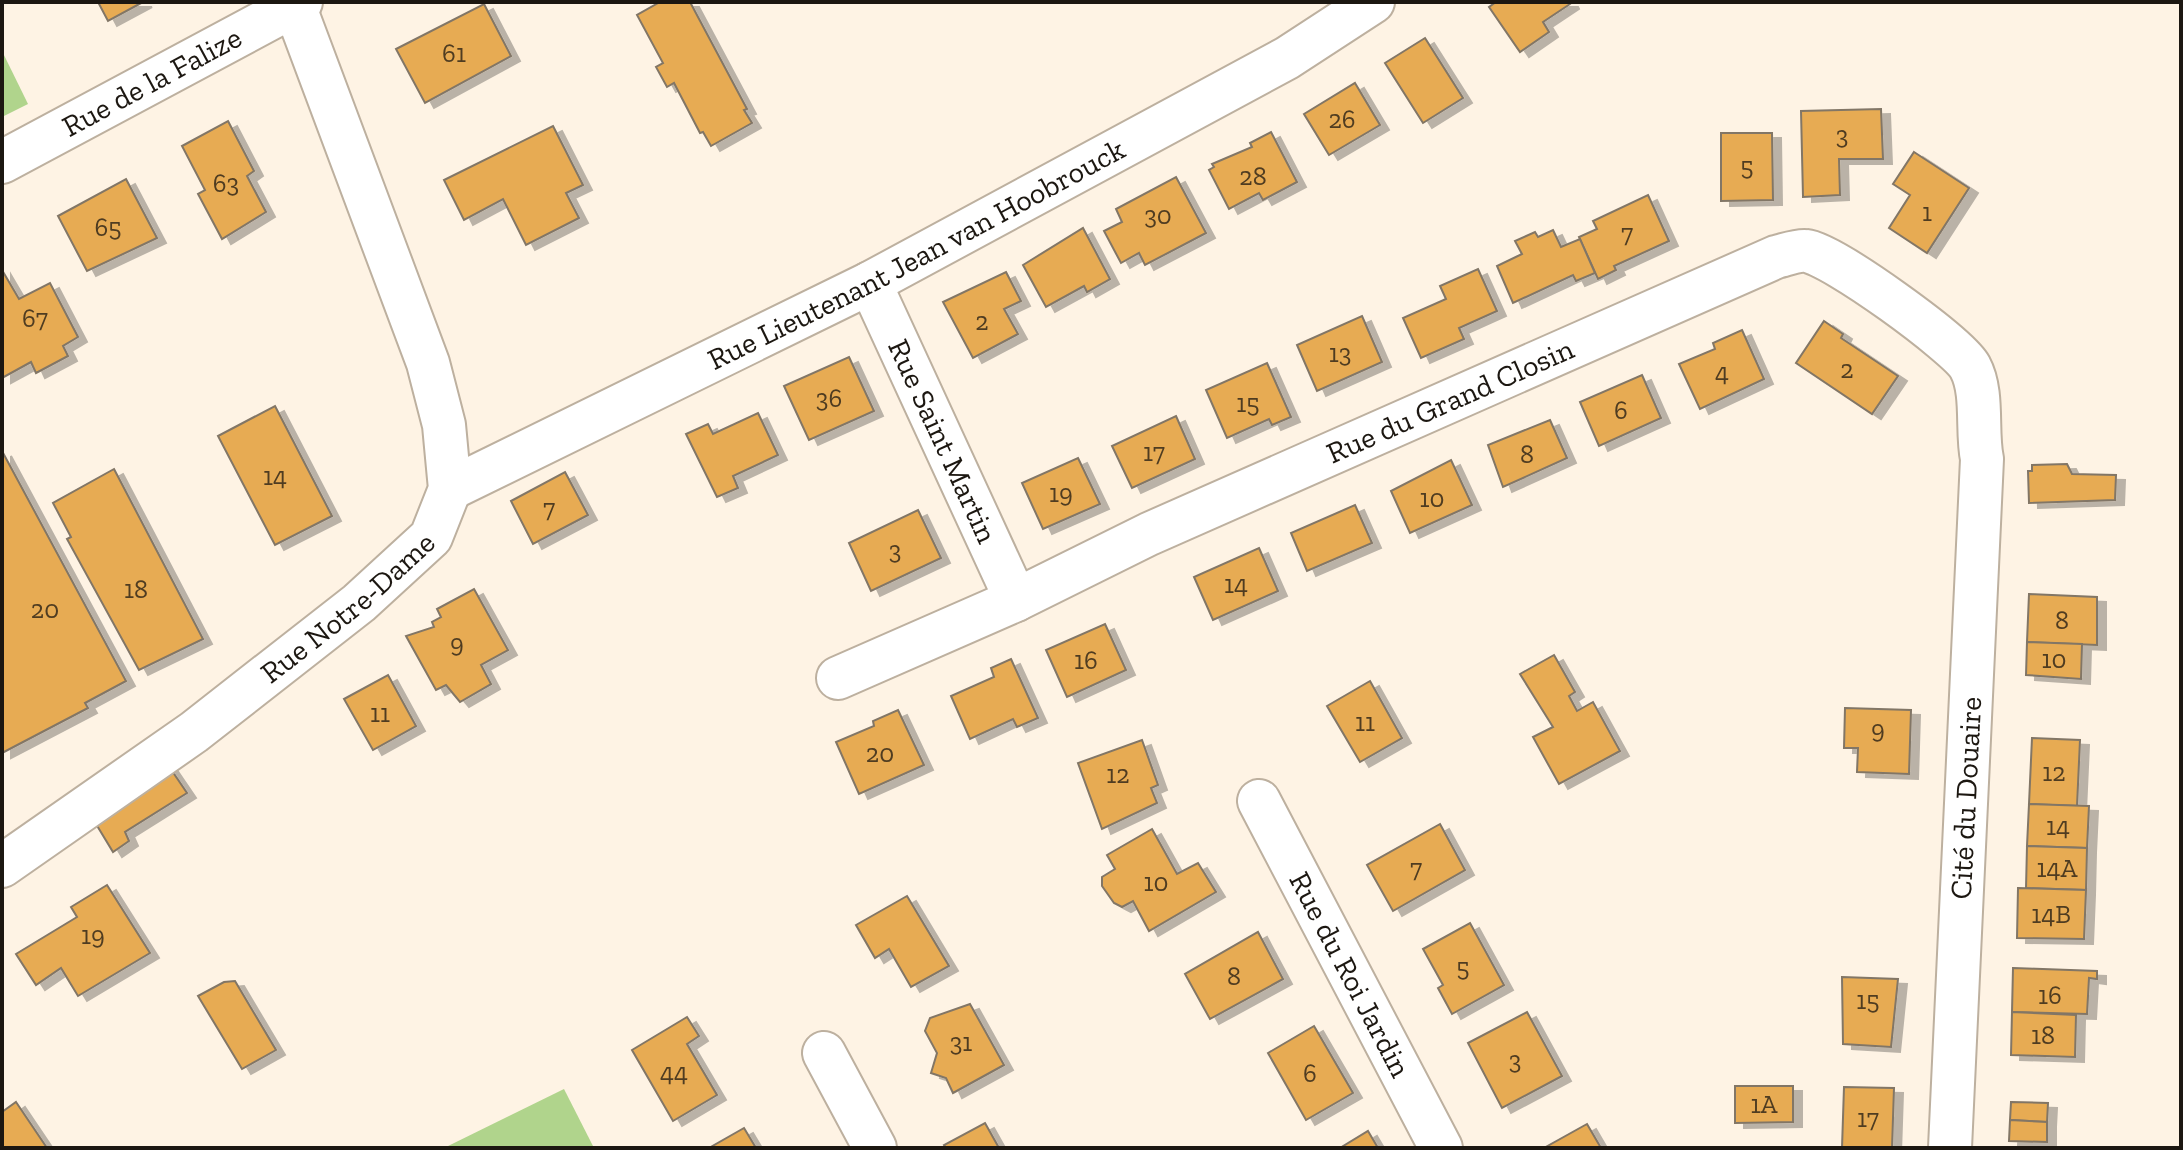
<svg xmlns="http://www.w3.org/2000/svg" width="2183" height="1150" font-family="'Zilla Slab',serif">
<style>
.green{fill:#b0d48c}
.building{fill:#e7ab52;stroke:#827666;stroke-width:2;filter:url(#shadow)}
.lines{fill:none;stroke-linecap:round;stroke-linejoin:round}
.street-casing{stroke:#bdb09f;stroke-width:46}
.street{stroke:#fff;stroke-width:42}
.labels{text-anchor:middle;stroke-width:6;stroke-linejoin:round;paint-order:stroke}
.number-label{font-size:26px;fill:#4f3c21}
.street-label{font-size:30px;fill:#1c1711;stroke:#fff}
</style>
<defs>
<filter id="shadow"><feDropShadow dx="9" dy="5" stdDeviation="0" flood-color="#0004"/></filter>
</defs>
<rect width="100%" height="100%" fill="#fef3e4"/>
<g class="green">
<path d="M2,51L28,104L2,117Z"/>
<path d="M564,1089L594,1148H444Z"/>
</g>
<g class="building">
<path d="M98,2H143L108,21Z"/>
<path d="M660,2H690L747,109L744,110L752,123L711,146L703,132L700,133L674,83L667,87L656,67L663,63L637,15Z"/>
<path d="M1496,2H1569L1570,4L1543,22L1549,32L1520,52L1489,7Z"/>
<path d="M484,4L511,56L425,103L396,49Z"/>
<path d="M1425,38L1463,98L1423,123L1385,63Z"/>
<path d="M1355,83L1380,125L1329,155L1304,114Z"/>
<path d="M1881,109L1883,159H1839L1840,195L1803,197L1801,111Z"/>
<path d="M228,121L254,171L247,176L266,212L222,239L198,194L205,190L182,146Z"/>
<path d="M553,126L583,185L566,193L579,218L526,245L503,199L464,220L444,180Z"/>
<path d="M1271,132L1297,182L1263,200L1259,193L1229,209L1209,170L1214,167L1212,164L1252,147L1250,143Z"/>
<path d="M1721,133H1772L1773,200L1721,201Z"/>
<path d="M1914,152L1969,188L1927,253L1889,228L1910,195L1893,184Z"/>
<path d="M1176,177L1206,233L1145,265L1139,253L1121,263L1104,231L1122,222L1116,209Z"/>
<path d="M126,179L157,238L87,271L58,216Z"/>
<path d="M1648,195L1669,241L1614,266L1616,270L1598,279L1579,237L1597,229L1593,221Z"/>
<path d="M1083,228L1110,279L1087,292L1084,286L1046,307L1023,265Z"/>
<path d="M1553,230L1561,247L1580,239L1595,273L1576,281L1573,275L1513,303L1497,266L1522,254L1515,241L1535,232L1538,237Z"/>
<path d="M1478,269L1497,311L1459,328L1464,339L1421,358L1403,318L1446,299L1440,286Z"/>
<path d="M2,270L19,299L50,283L78,337L63,346L68,356L36,373L31,362L2,378Z"/>
<path d="M1006,272L1021,301L1004,309L1018,334L973,358L943,302Z"/>
<path d="M1362,316L1382,362L1317,391L1297,345Z"/>
<path d="M1824,321L1843,334L1841,338L1898,376L1872,414L1796,363Z"/>
<path d="M1742,330L1764,379L1700,409L1679,364L1715,349L1713,343Z"/>
<path d="M849,357L874,411L809,440L784,386Z"/>
<path d="M1267,363L1291,417L1272,425L1269,419L1227,438L1206,390Z"/>
<path d="M1642,375L1661,418L1599,446L1580,402Z"/>
<path d="M275,406L332,516L275,545L218,436Z"/>
<path d="M758,413L778,455L733,476L738,488L717,497L686,434L708,424L713,434Z"/>
<path d="M1176,416L1195,459L1132,488L1112,446Z"/>
<path d="M1550,420L1567,458L1503,487L1488,445Z"/>
<path d="M2,451L126,681L85,703L88,708L2,753Z"/>
<path d="M1078,458L1100,504L1043,529L1022,483Z"/>
<path d="M1451,460L1472,505L1410,533L1391,491Z"/>
<path d="M2067,464L2072,474L2116,475L2115,500L2029,503L2028,471H2032V465Z"/>
<path d="M114,469L203,639L139,670L67,539L71,537L53,503Z"/>
<path d="M565,472L588,515L533,544L511,501Z"/>
<path d="M1355,505L1372,543L1307,571L1291,533Z"/>
<path d="M918,510L941,558L871,591L849,543Z"/>
<path d="M1259,548L1278,591L1213,620L1194,577Z"/>
<path d="M474,589L508,650L481,665L491,684L460,702L446,685L436,690L406,636L434,627L432,622L441,617L437,609Z"/>
<path d="M2029,594L2097,597V645L2027,642Z"/>
<path d="M1105,624L1126,670L1067,697L1046,650Z"/>
<path d="M2027,642L2082,644L2081,679L2026,675Z"/>
<path d="M1554,655L1575,692L1569,696L1577,711L1593,702L1620,751L1559,784L1533,737L1553,727L1520,674Z"/>
<path d="M1011,659L1038,718L1017,727L1013,719L970,739L951,696L994,677L991,668Z"/>
<path d="M388,675L416,726L373,750L344,699Z"/>
<path d="M1370,681L1402,738L1360,762L1327,706Z"/>
<path d="M1845,708L1911,710L1909,774L1857,772L1858,748H1844Z"/>
<path d="M898,710L924,765L859,794L836,742L874,726L873,721Z"/>
<path d="M2032,738L2080,740L2077,806L2029,804Z"/>
<path d="M1142,740L1158,785L1151,788L1157,803L1102,829L1078,763Z"/>
<path d="M168,765L187,793L125,832L129,841L113,852L93,819Z"/>
<path d="M2029,804L2089,806L2087,848L2027,846Z"/>
<path d="M1440,824L1465,870L1393,911L1367,865Z"/>
<path d="M1152,829L1177,874L1198,863L1216,892L1149,931L1133,901L1122,907L1114,903L1102,886V877L1115,869L1107,855Z"/>
<path d="M2027,846L2087,848L2086,890L2026,888Z"/>
<path d="M107,885L150,953L78,996L61,968L36,985L16,954L77,917L71,907Z"/>
<path d="M2018,888L2086,890L2084,939L2017,938Z"/>
<path d="M907,896L949,966L911,987L889,949L875,958L856,925Z"/>
<path d="M1470,923L1504,985L1452,1014L1438,988L1443,985L1423,949Z"/>
<path d="M1258,932L1283,979L1210,1019L1185,974Z"/>
<path d="M2013,968L2097,971V979L2089,978L2087,1014L2012,1012Z"/>
<path d="M1842,977L1898,979L1891,1047L1843,1044Z"/>
<path d="M235,981L276,1050L242,1069L198,996L224,982Z"/>
<path d="M970,1004L1004,1065L953,1093L946,1078L931,1073L937,1053L925,1031L930,1018Z"/>
<path d="M1527,1012L1562,1076L1502,1108L1468,1043Z"/>
<path d="M2012,1012L2076,1015L2075,1057L2011,1055Z"/>
<path d="M687,1017L699,1036L687,1044L717,1095L673,1121L632,1050Z"/>
<path d="M1314,1026L1353,1093L1306,1120L1268,1053Z"/>
<path d="M1735,1086H1793V1122L1735,1123Z"/>
<path d="M1844,1087L1894,1088L1892,1148H1842Z"/>
<path d="M16,1102L47,1148H2V1112Z"/>
<path d="M2011,1102L2048,1103L2047,1122L2010,1120Z"/>
<path d="M2010,1120L2047,1122V1142L2009,1141Z"/>
<path d="M985,1123L999,1148H946L944,1145Z"/>
<path d="M1587,1124L1601,1148H1544Z"/>
<path d="M744,1128L756,1148H709Z"/>
<path d="M1368,1131L1378,1148H1340Z"/>
</g>
<g class="lines">
<g class="street-casing">
<g id="street">
<path id="s1" d="M2,162L301,2"/>
<path id="s2" d="M870,283L1016,600"/>
<path id="s3" d="M450,489L870,283L1287,58L1373,2"/>
<path id="s4" d="M838,678L1016,600L1149,534L1776,257C1785,255 1797,250 1806,251C1831,253 1958,345 1970,367C1984,393 1976,431 1982,459L1950,1148"/>
<path id="s5" d="M1259,801L1441,1148"/>
<path id="s6" d="M2,866L194,732L359,603L431,537L450,489L444,425L428,363L294,5"/>
<path d="M824,1053L875,1148"/>
</g>
</g>
<use href="#street" class="street"/>
</g>
<g class="labels">
<g class="number-label">
<text x="454" y="62">61</text>
<text x="1342" y="128">26</text>
<text x="1842" y="144">3</text>
<text x="1747" y="175">5</text>
<text x="1253" y="185">28</text>
<text x="226" y="192">63</text>
<text x="1927" y="221">1</text>
<text x="1158" y="224">30</text>
<text x="108" y="236">65</text>
<text x="1627" y="242">7</text>
<text x="35" y="327">67</text>
<text x="982" y="330">2</text>
<text x="1340" y="362">13</text>
<text x="1847" y="378">2</text>
<text x="1722" y="381">4</text>
<text x="829" y="407">36</text>
<text x="1248" y="412">15</text>
<text x="1621" y="419">6</text>
<text x="1154" y="461">17</text>
<text x="1527" y="463">8</text>
<text x="275" y="485">14</text>
<text x="1061" y="502">19</text>
<text x="1432" y="507">10</text>
<text x="549" y="517">7</text>
<text x="895" y="559">3</text>
<text x="1236" y="593">14</text>
<text x="136" y="598">18</text>
<text x="45" y="618">20</text>
<text x="2062" y="629">8</text>
<text x="457" y="652">9</text>
<text x="2054" y="668">10</text>
<text x="1086" y="669">16</text>
<text x="380" y="722">11</text>
<text x="1365" y="731">11</text>
<text x="1878" y="738">9</text>
<text x="880" y="762">20</text>
<text x="2054" y="781">12</text>
<text x="1118" y="783">12</text>
<text x="2058" y="835">14</text>
<text x="1416" y="877">7</text>
<text x="2057" y="877">14A</text>
<text x="1156" y="891">10</text>
<text x="2051" y="923">14B</text>
<text x="93" y="944">19</text>
<text x="1463" y="976">5</text>
<text x="1234" y="985">8</text>
<text x="2050" y="1004">16</text>
<text x="1868" y="1009">15</text>
<text x="2043" y="1044">18</text>
<text x="961" y="1051">31</text>
<text x="1515" y="1069">3</text>
<text x="674" y="1081">44</text>
<text x="1310" y="1082">6</text>
<text x="1764" y="1113">1A</text>
<text x="1868" y="1127">17</text>
</g>
<g class="street-label">
<text dy="10" stroke="none"><textPath href="#s1" startOffset="170">Rue de la Falize</textPath></text>
<text dy="10" stroke="none"><textPath href="#s3" startOffset="522">Rue Lieutenant Jean van Hoobrouck</textPath></text>
<text dy="10" stroke="none"><textPath href="#s4" startOffset="672">Rue du Grand Closin</textPath></text>
<text dy="10" stroke="none"><textPath href="#s2" startOffset="174">Rue Saint Martin</textPath></text>
<text dy="10" stroke="none"><textPath href="#s6" startOffset="432">Rue Notre-Dame</textPath></text>
<text transform="translate(1966 798) rotate(-87)" y="10">Cité du Douaire</text>
<text dy="10" stroke="none"><textPath href="#s5" startOffset="196">Rue du Roi Jardin</textPath></text>
</g>
</g>
<rect width="2183" height="1150" fill="none" stroke="#1c1711" stroke-width="8"/>
</svg>
